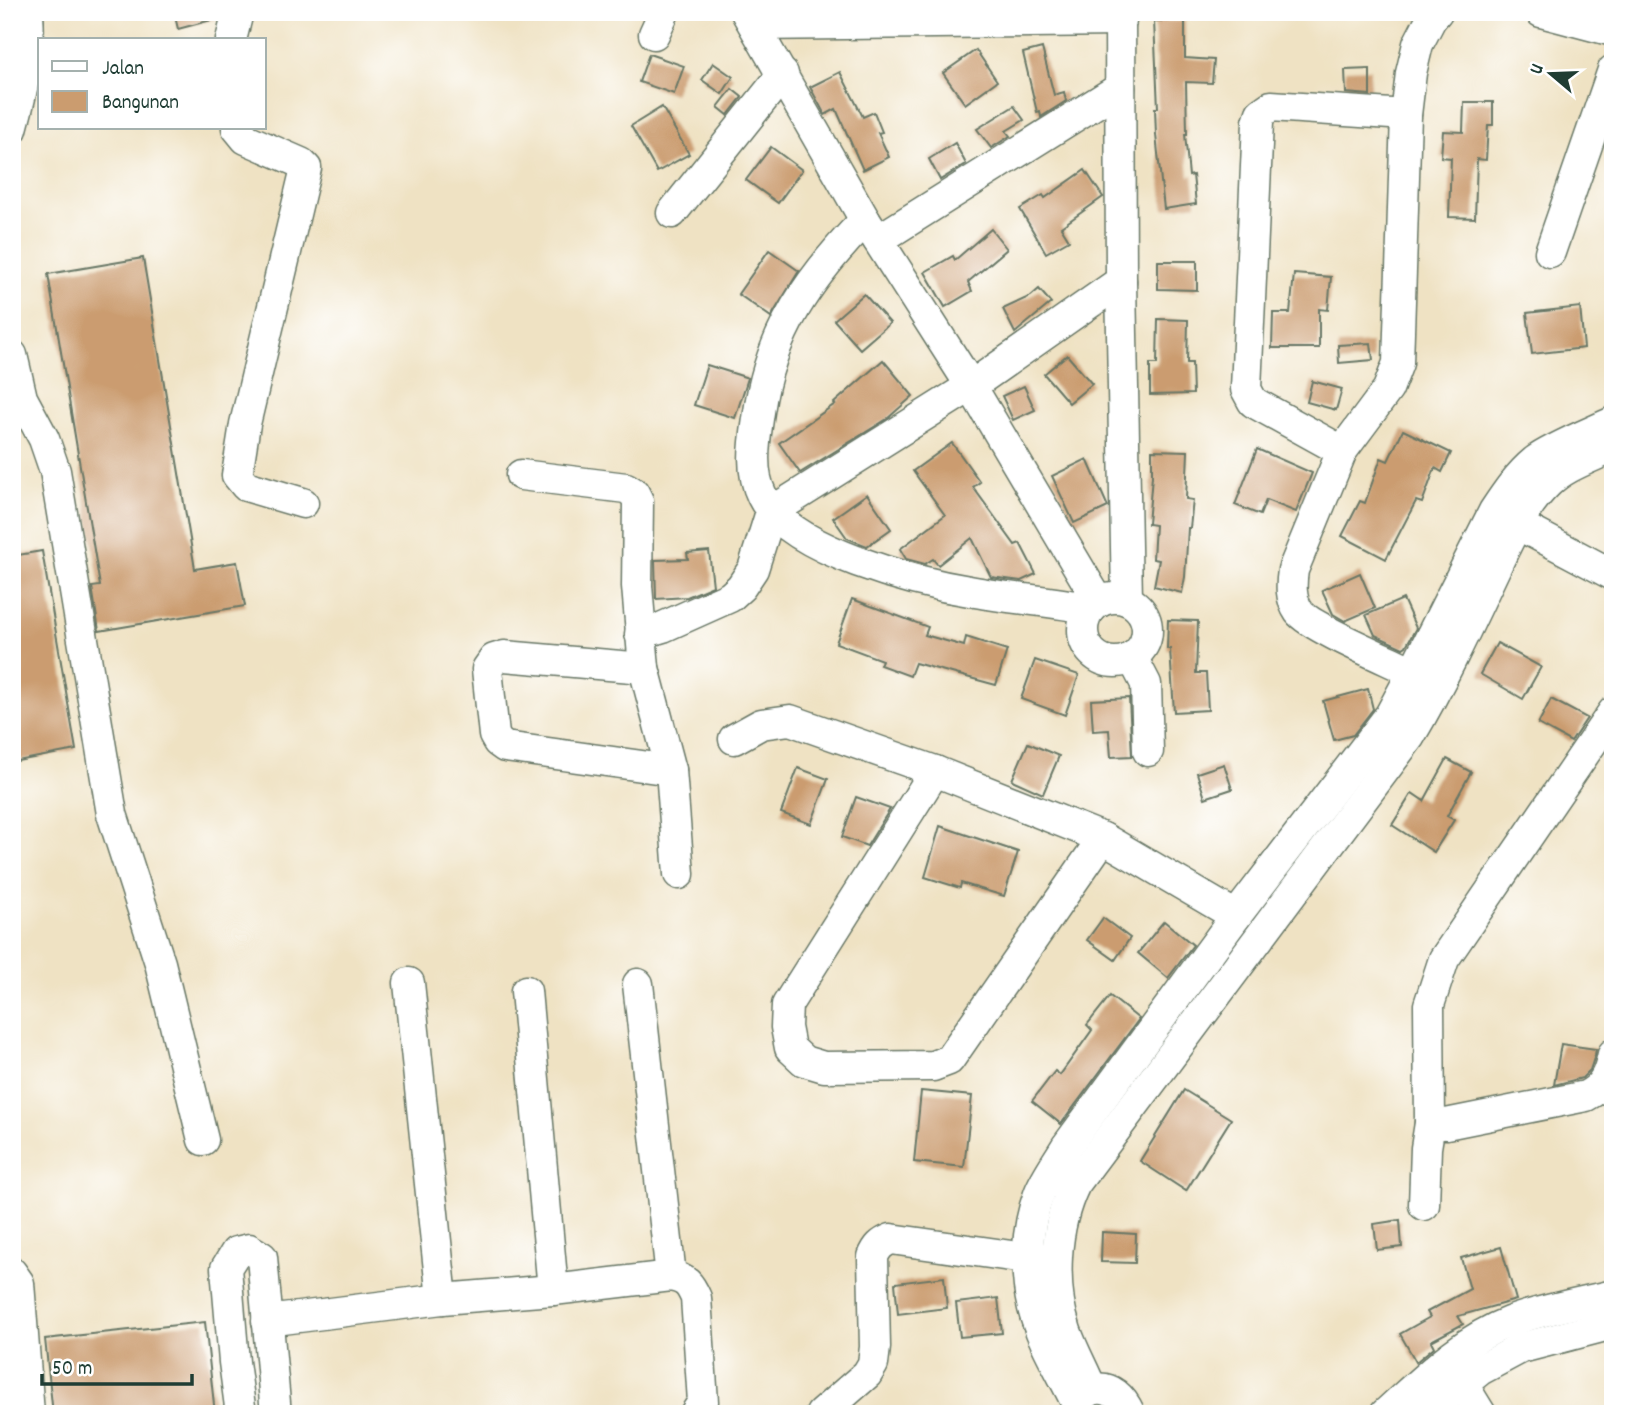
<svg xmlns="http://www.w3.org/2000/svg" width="1625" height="1426" font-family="Dekko,sans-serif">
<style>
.building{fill:#cb9c6f}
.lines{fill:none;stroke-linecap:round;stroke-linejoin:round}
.minor-casing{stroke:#687766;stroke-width:33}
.minor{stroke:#fff;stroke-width:30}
</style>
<rect width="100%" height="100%" fill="#fff"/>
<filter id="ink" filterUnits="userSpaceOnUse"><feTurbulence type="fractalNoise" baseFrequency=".0143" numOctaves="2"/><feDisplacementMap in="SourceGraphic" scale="14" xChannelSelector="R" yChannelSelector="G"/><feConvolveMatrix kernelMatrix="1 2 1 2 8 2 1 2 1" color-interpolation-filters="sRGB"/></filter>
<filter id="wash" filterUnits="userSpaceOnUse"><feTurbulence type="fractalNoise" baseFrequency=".00686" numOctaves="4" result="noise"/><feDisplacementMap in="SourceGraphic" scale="28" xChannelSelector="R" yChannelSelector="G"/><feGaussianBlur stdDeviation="1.57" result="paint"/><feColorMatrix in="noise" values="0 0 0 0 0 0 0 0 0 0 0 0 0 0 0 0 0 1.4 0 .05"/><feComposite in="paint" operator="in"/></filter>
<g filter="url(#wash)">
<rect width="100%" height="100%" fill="#efe2c3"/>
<g id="blocks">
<g class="building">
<path d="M174,12H220L219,18L178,29Z"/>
<path d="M1154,21H1185V58L1214,60L1212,83L1186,82L1187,134H1185L1189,176L1193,175L1196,204L1164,209L1156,135L1155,108H1158Z"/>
<path d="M1042,48L1054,95L1064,92L1066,101L1041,117L1040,111L1037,112L1023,53Z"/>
<path d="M976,50L997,81L965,104L943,73Z"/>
<path d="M649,54L684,66L674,94L639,82Z"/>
<path d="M713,63L733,77L722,94L702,80Z"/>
<path d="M1370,69V95L1346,93L1345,70Z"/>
<path d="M840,72L863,117L874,112L882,132L878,133L889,157L863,170L836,109L825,115L810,87Z"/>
<path d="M732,89L742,97L728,115L718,107Z"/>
<path d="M1464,102H1493V125H1488L1486,160L1477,159L1475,218L1449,217L1451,158L1441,157L1443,131L1463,132Z"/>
<path d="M1014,106L1024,120L1006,131L1010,136L991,148L977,129Z"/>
<path d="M662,107L689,154L657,172L631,126Z"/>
<path d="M955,143L966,164L940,180L929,159Z"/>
<path d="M771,147L802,170L778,203L746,180Z"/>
<path d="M1085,170L1103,197L1061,227L1069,240L1046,253L1020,209L1043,195L1045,198Z"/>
<path d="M991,229L1007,249L968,282L972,291L945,307L925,272L953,256L955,260Z"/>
<path d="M769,250L799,271L771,317L738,294Z"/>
<path d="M143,258L195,569L237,562L245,606L99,631L92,587L100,586L48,274Z"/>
<path d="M1158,261H1197V290L1158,289Z"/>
<path d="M1294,274L1331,277L1328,310L1319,309V348H1272L1273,313H1290Z"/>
<path d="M1039,289L1051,303L1015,333L1003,309L1031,296Z"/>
<path d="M864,294L890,323L860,349L834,320Z"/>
<path d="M1580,307L1584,348L1532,354L1527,313Z"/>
<path d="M1158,319L1188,320L1187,363H1192L1193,394L1150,395V364H1157Z"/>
<path d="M1371,343L1373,360L1339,363L1338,345Z"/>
<path d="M1067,355L1092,384L1069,403L1044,374Z"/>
<path d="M883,360L913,396L887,419L800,473L779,443L835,404L834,403Z"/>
<path d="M707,365L748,378L735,418L694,405Z"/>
<path d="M1312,381L1342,389L1336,410L1307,402Z"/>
<path d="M1024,386L1035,410L1013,420L1002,396Z"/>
<path d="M1403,430L1451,453L1442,472L1435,468L1422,503L1416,501L1386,559L1342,536L1360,501L1365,503L1381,458L1388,461Z"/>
<path d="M952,443L980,482L973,487L1015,545L1020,543L1036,574L1021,581L991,577L972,538L938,565L933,559L925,564L906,559L900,549L945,515L913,471Z"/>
<path d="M1257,449L1312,473L1296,512L1266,500L1260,515L1235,505Z"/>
<path d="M1152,450L1188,451L1186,499L1193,500L1190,528H1188L1185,577L1182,593L1154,586L1159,560L1153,559L1155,525L1148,524L1152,476Z"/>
<path d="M1087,459L1108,507L1074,523L1052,476Z"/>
<path d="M867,494L891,529L867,546L847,538L833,518Z"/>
<path d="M42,551L76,750L12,762V556Z"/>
<path d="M709,551L713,586L687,597L656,599L655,560L688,559L687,553Z"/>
<path d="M1360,573L1375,608L1345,621L1333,614L1322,590Z"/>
<path d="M852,599L928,627L925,635L964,646L966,637L1007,650L996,685L915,663L910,676L880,665L882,660L836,643Z"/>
<path d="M1403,599L1416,628L1406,646L1403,648L1375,635L1366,615Z"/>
<path d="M1168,620L1198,621L1196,673H1206L1208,710L1174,712L1170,649H1167Z"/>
<path d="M1497,643L1541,667L1523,699L1480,674Z"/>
<path d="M1035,660L1079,675L1065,715L1021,699Z"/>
<path d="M1368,689L1373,709L1353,735L1334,740L1323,701Z"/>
<path d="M1129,698L1132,756L1111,757L1109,730L1093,731L1091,700Z"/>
<path d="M1551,699L1587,718L1571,742L1538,724Z"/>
<path d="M1028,743L1059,756L1043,794L1012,780Z"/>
<path d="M1447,759L1471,772L1447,816L1454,820L1434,852L1392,825L1412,793L1424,801Z"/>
<path d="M1224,764L1232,789L1205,798L1197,773Z"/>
<path d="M798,768L828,779L811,824L781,813Z"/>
<path d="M856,797L890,809L867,846L842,837Z"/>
<path d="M940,826L1018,852L1004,896L961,883L960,888L925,877Z"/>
<path d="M1103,918L1130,938L1115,960L1087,940Z"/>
<path d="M1164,921L1193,945L1168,978L1138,953Z"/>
<path d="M1110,996L1139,1019L1061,1124L1032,1101L1055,1071L1060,1075L1092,1030L1087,1025Z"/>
<path d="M1561,1044L1596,1049L1595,1055L1590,1070L1582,1078L1554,1085Z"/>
<path d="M1184,1090L1231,1119L1186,1191L1140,1161Z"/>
<path d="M921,1091L972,1096L964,1167L914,1162Z"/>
<path d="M1400,1220L1402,1247L1377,1250L1374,1224Z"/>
<path d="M1102,1232L1136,1234L1135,1263L1101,1262Z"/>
<path d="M1501,1247L1516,1300L1458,1316L1463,1324L1431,1341L1434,1347L1416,1362L1400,1334L1430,1317L1427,1312L1470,1289L1461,1258Z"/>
<path d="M944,1277L947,1308L898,1314L895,1283Z"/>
<path d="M998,1298L1002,1333L960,1337L956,1303Z"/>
<path d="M205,1322L215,1414H53L45,1339Z"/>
</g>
</g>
</g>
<g filter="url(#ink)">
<use href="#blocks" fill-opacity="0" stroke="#687766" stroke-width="2"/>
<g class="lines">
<g class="minor-casing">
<g id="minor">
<path d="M746,12L865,220L971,386L1099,602"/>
<path d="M1120,12L1121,281L1127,600"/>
<path d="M1541,12L1613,31"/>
<path d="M754,25L1121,21"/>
<path d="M654,34L664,12"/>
<path d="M231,40L238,12"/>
<path d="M237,128L246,139L301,163L306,168L245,424L237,475L246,486L303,503"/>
<path d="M12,129C23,89 31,53 28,12"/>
<path d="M672,213L783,74"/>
<path d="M865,220C810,277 770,332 759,412C755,440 749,470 762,496C788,551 918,583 975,592C1014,599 1052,601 1091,609"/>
<path d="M878,240L1120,88"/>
<path d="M1550,252L1613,70"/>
<path d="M12,355L22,398L44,439L55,471L112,814L160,963L203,1140"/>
<path d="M1342,451L1253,402L1246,389L1258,122L1261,113L1271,106L1406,115"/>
<path d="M521,475L626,488L634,493L638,501L637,586L644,668L671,770L679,874"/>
<path d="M1500,515L1613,575"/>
<circle cx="1115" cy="630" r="32"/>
<path d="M640,634L663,627L730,597L741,587L753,569L771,512L971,386L1121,281"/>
<path d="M1132,657L1146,684L1148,751"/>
<path d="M644,668L504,656L494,659L487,669L494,735L498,742L505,747L671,770"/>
<path d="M1413,672C1391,661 1310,627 1299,612C1290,599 1291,584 1293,570L1342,451L1388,389L1398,363L1406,115L1411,73L1418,44L1431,19L1437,12"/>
<path d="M734,739L761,724L790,720L935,771L1103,838L1236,916"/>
<path d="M935,771L787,1005L786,1027L790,1048L804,1061L824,1067L933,1066L949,1060L1103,838"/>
<path d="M409,983L442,1299"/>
<path d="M526,991L553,1290"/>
<path d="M1430,1123L1446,1124L1586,1096C1604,1087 1609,1073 1613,1054"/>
<path d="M1424,1205L1426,1148L1430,1123L1429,1005L1444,959L1613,712"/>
<path d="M12,1273L19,1283L29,1414"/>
<path d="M671,1276C686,1279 690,1284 696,1298L703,1402L695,1414"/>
<path d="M267,1321L442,1299L553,1290L671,1276L638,984"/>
<path d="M1462,1383L1481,1414"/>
<path d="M1092,1390C1084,1370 1073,1351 1066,1331C1051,1285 1054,1227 1075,1184L1410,736C1440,685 1465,632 1490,579C1506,546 1521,509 1548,483C1565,466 1591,458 1613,447"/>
<path d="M1077,1401C1081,1398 1087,1392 1092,1390C1111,1384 1123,1399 1130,1414"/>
<path d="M1076,1402C1061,1371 1041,1340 1033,1308C1024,1272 1026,1229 1039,1194C1045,1178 1057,1162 1066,1147L1236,916L1390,715L1413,672L1494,511C1506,493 1518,475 1535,461C1552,448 1592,432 1613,422"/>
<path d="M241,1414L234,1362L226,1268L236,1252L249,1249L262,1257L276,1414"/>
<path d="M821,1414L867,1374L873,1364L875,1347L873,1257C877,1247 881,1243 891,1239L1046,1261"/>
<path d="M1385,1414C1423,1380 1460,1341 1509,1322C1539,1310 1580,1303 1613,1295"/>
<path d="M1426,1414L1480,1370L1521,1348L1613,1324"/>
</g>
</g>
<use href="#minor" class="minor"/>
</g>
</g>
<rect width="1625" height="1426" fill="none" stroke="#fff" stroke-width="42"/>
<rect x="38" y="38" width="228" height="91" fill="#ffffff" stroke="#a5b1ae" stroke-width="2"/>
<rect x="52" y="61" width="35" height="10" fill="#ffffff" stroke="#a5b1ae" stroke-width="2"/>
<text x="102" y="74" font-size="21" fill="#1f3d34">Jalan</text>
<rect x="52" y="91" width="35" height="21" fill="#cb9c6f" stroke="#a5b1ae" stroke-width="2"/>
<text x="102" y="108" font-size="21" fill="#1f3d34">Bangunan</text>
<g transform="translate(1551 74) rotate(289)" stroke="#ffffff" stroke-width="5" paint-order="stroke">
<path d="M0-5L12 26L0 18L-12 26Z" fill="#1f3d34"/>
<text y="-10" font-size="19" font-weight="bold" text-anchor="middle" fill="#1f3d34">U</text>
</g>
<path d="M42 1374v10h150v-10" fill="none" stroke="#1f3d34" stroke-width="3.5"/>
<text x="52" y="1374" font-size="21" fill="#1f3d34" stroke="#ffffff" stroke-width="5" paint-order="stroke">50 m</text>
</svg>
